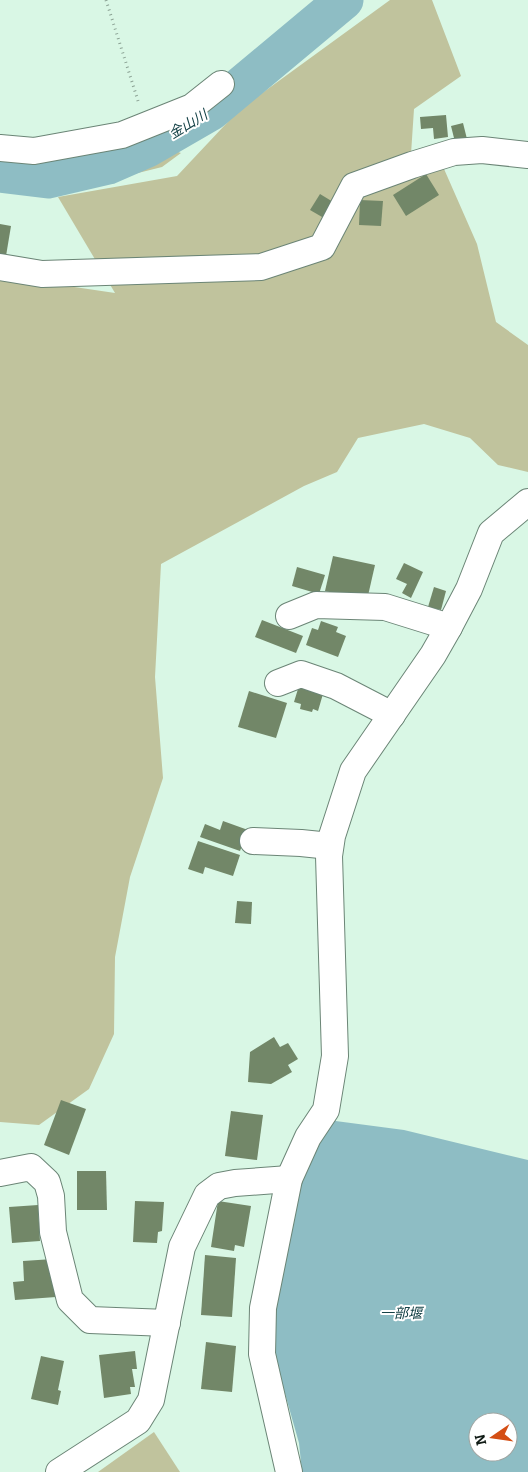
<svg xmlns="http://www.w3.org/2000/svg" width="528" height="1472" font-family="Bitter,'Noto Sans JP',serif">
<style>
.forest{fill:#c0c39d}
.water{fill:#8ebdc4;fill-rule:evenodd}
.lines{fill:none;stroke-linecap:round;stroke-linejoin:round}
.river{stroke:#8ebdc4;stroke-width:39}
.building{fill:#728768}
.minor-casing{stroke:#6b8576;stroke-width:28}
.path{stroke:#8ba294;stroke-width:3;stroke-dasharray:1 4;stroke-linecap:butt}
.minor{stroke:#fff;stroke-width:26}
.labels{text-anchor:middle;stroke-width:4;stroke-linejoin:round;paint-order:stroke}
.water-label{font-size:14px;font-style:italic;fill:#144146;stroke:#fff}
</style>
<rect width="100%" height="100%" fill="#d9f7e5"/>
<g class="forest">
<path d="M390,0H432L461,76L414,109L411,154L437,153L477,244L496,322L528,345V472L498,465L470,438L424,424L358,438L337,472L304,486L161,564L155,677L163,778L130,877L115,957L114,1034L89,1089L39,1125L0,1122V276L115,293L58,197L177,176L239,110Z"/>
<path d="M125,144L165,147L181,153L162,167L110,180L38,188L0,185V162L22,167L77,158Z"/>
<path d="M154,1432L180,1472H98Z"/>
</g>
<path class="water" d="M328,1120L404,1130L528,1160V1472H302L299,1443L273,1351V1306L302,1170ZM478,1422H508V1452H478Z"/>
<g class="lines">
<path class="river" d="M0,173L48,179L108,165L147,148L211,111L344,0"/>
</g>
<g class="building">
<path d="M446,115L448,137L434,139L433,128L421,129L420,117Z"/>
<path d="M463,123L467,139L455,142L451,126Z"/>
<path d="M426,174L439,195L406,216L393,195Z"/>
<path d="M320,194L338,205L329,221L310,210Z"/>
<path d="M360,200L383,201L381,226L359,225Z"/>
<path d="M0,224L11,226L6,256L0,255Z"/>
<path d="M333,556L375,565L367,600L325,591Z"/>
<path d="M404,563L423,572L411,598L402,593L407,584L396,579Z"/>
<path d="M297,567L325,575L319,594L292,586Z"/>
<path d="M434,587L446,591L441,610L428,607Z"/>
<path d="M262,620L303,636L296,653L255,637Z"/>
<path d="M321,621L338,627L336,632L346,636L338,657L306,645L312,628L318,630Z"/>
<path d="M301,679L325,687L318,711L313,709L312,712L300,709L301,704L294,702Z"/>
<path d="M249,691L287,703L276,738L238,727Z"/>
<path d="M223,821L248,830L240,851L200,837L205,824L220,830Z"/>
<path d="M198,841L240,855L233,876L205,867L203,874L188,869Z"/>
<path d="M237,901L252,902L251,924L235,923Z"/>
<path d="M274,1037L280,1047L288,1043L298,1059L288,1065L292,1072L271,1084L248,1082L250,1052Z"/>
<path d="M61,1100L86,1109L69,1155L44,1145Z"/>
<path d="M231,1111L263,1115L257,1160L225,1156Z"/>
<path d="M77,1171H106L107,1210H77Z"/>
<path d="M135,1201L164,1202L162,1231L158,1232L157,1243L133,1242Z"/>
<path d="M218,1201L251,1206L244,1247L235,1245L234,1251L211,1247Z"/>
<path d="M38,1205L40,1241L12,1243L9,1207Z"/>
<path d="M205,1255L236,1258L232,1317L201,1315Z"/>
<path d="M53,1259L56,1297L15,1300L13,1282L24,1281L23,1261Z"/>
<path d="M206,1342L236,1346L232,1392L201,1389Z"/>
<path d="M135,1351L137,1369H132L135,1387H130L131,1394L104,1398L99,1355Z"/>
<path d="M41,1356L64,1361L58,1390L61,1391L58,1405L31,1399Z"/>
</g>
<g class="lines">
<g class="minor-casing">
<g id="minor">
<path d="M0,148L34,151L122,135L192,107L221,84"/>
<path d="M0,267L42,274L261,267L322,247L354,186L412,165L454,152L482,150L528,155"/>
<path d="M289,616L316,605L385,607L449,627"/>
<path d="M278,683L301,674L336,686L392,715"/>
<path d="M253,841L301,843L330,846"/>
<path d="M0,1173L31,1167L47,1182L51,1196L53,1232L70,1300L90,1320L167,1323"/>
<path d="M59,1472L138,1421L151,1400L182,1247L207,1195L219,1186L235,1183L289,1179"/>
<path d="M289,1472L262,1354L263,1308L289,1179L308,1137L326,1110L335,1056L329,856L332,836L353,771L433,655L449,627L469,589L491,533L528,502"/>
</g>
</g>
<path class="path" d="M106,0L139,104"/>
<use href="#minor" class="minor"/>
</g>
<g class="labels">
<g class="water-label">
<text transform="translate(188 124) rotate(-31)" y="5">金山川</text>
<text x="401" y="1318">一部堰</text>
</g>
</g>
<g transform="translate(493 1437) rotate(257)"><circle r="24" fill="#ffffff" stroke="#9fa4a1"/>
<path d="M0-4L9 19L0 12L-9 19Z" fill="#d44e14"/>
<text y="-8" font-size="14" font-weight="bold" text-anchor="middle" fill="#101b15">N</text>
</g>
</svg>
